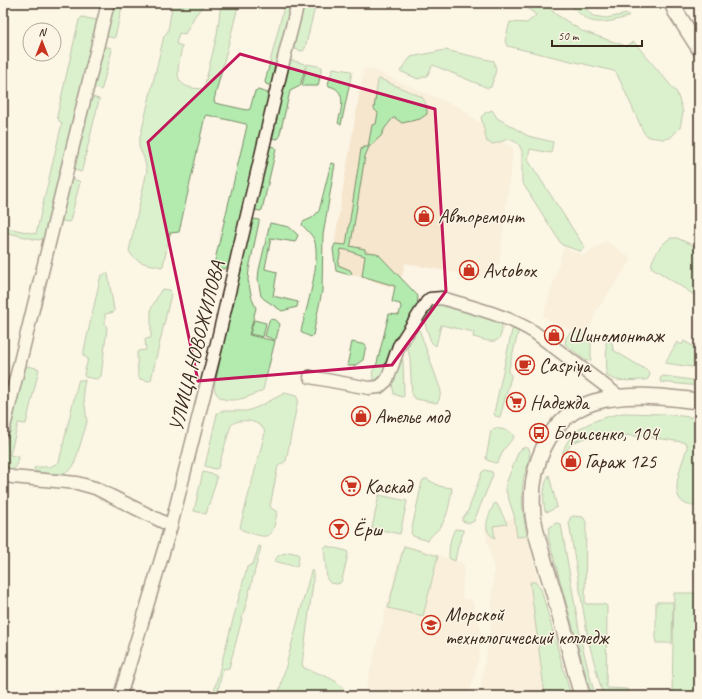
<svg xmlns="http://www.w3.org/2000/svg" width="702" height="699" font-family="Caveat,sans-serif">
<style>
.built{fill:#f6e6ce}
.green{fill:#b3ebaf;stroke:#778a66}
.lines{fill:none;stroke-linecap:round;stroke-linejoin:round}
.minor-casing{stroke:#3b2a1e;stroke-width:15}
.major-casing{stroke:#3b2a1e;stroke-width:18}
.minor{stroke:#fcf5e5;stroke-width:12}
.major{stroke:#fcf5e5;stroke-width:15}
.marked{fill:none;stroke:#c2185b;stroke-width:3;stroke-linejoin:round}
.labels{text-anchor:middle;stroke-width:3;stroke-linejoin:round;paint-order:stroke}
.poi-label{font-size:20px;fill:#3b2a1e;stroke:#fcf5e5;text-anchor:start}
.street-label{font-size:20px;fill:#3b2a1e;stroke:#fcf5e5}
</style>
<rect width="100%" height="100%" fill="#fcf5e5"/>
<filter id="ink" filterUnits="userSpaceOnUse"><feTurbulence type="fractalNoise" baseFrequency=".025" numOctaves="2"/><feDisplacementMap in="SourceGraphic" scale="8" xChannelSelector="R" yChannelSelector="G"/><feConvolveMatrix kernelMatrix="1 2 1 2 8 2 1 2 1" color-interpolation-filters="sRGB"/></filter>
<g filter="url(#ink)">
<g class="built">
<path d="M364,68L375,71L460,108L513,149L499,264L481,278L405,263L403,274L394,288L337,270L334,246L344,182Z"/>
<path d="M606,241L632,259L596,311L587,337L543,317L564,248L584,255Z"/>
<path d="M513,518L529,532L538,580L554,696H479L490,633L494,569L485,529L488,523Z"/>
<path d="M403,544L464,564L462,599H471L478,618L481,632L479,656L469,696H399L366,688Z"/>
</g>
<g class="green">
<path d="M114,3H123L115,37L113,38L107,36L106,34Z"/>
<path d="M181,3H205L194,17L185,34L179,33L176,44L182,46C181,54 178,64 178,72C177,86 192,90 204,88L217,35L221,3H239L214,100L215,103L247,110L250,109L255,91L258,90L268,93L269,95L229,265L227,268L223,269L217,268L214,264L247,126L246,124L207,115L205,116L179,232L170,233L163,266L162,267C150,264 135,264 129,251L147,171L144,158L139,147V142L164,36L168,31L172,7L174,5L180,6Z"/>
<path d="M285,3H294L273,84L271,86L266,84L265,82Z"/>
<path d="M304,3H316L305,48L303,51L294,49L292,46Z"/>
<path d="M521,3L547,4L554,13L582,31L626,46L634,42L677,93L683,112L680,128L670,138L663,139L649,137L644,133L617,74L614,71L507,46L505,41L510,22L527,23L536,15Z"/>
<path d="M571,3H580L593,16L606,18L628,14V17C616,20 600,25 589,20C582,17 576,10 571,5Z"/>
<path d="M82,17L96,20L97,24L46,236L43,239L38,240L4,232L3,227L36,234L62,123L59,121L57,116L79,20Z"/>
<path d="M104,46L111,48L112,50L102,88L101,90L95,88L93,86L103,47Z"/>
<path d="M445,50L494,61L496,70L491,87L488,88L433,65L432,66L427,76L418,79L400,71L411,57Z"/>
<path d="M290,60L305,64L306,65L300,86L290,91L279,138L277,139L272,138L271,136Z"/>
<path d="M307,64L322,67L318,86H302Z"/>
<path d="M333,68L351,71L352,72L341,125L338,123C341,110 348,90 329,86L328,84Z"/>
<path d="M380,79L422,97C426,103 427,107 427,114L420,119L402,123L395,118H393L385,128L381,136L369,147L365,156L351,244L350,246L365,249V252L376,253L379,255L418,296L417,306L393,343L381,375L376,380H374L372,373L377,363L389,314L399,315L401,307L400,304L392,302L395,286L362,276L365,256C356,254 350,250 341,249L338,265L350,270L352,273L350,275L336,271L333,249L335,244L346,245L361,149L364,147H368L372,125L376,124L378,113L374,109L378,80Z"/>
<path d="M92,97L99,99V100L82,170L81,172L75,170L74,168L91,98Z"/>
<path d="M492,110L497,118L528,136L553,142L551,153L530,149L528,160L585,248L580,251L562,245L522,182V151L519,145L516,142L509,139L493,144L487,142L481,117L485,113Z"/>
<path d="M270,146L275,147L276,149L262,210L260,211L255,210V208Z"/>
<path d="M331,163L335,164L323,235L322,291L313,335L311,337L302,333L301,331C306,309 322,260 314,239C311,234 306,229 302,225L303,222L312,218L319,211Z"/>
<path d="M72,179L79,181L80,182L70,221L69,222L62,221L61,219L71,180Z"/>
<path d="M253,219L259,220V222L249,269L248,280L252,299L256,308L249,335L275,341L263,390C251,397 218,410 214,387L252,220Z"/>
<path d="M270,223L289,227L298,235L295,242L271,238L265,268V269L277,272V273L273,296L298,302L297,307L282,311L264,299L261,296L258,279L259,270Z"/>
<path d="M671,238H677L699,248V298L651,267C652,257 662,242 671,238Z"/>
<path d="M107,273L108,274L114,310V312L105,314V324L107,328L101,376L97,379L85,377L84,374L88,359L83,355L100,279L101,276Z"/>
<path d="M164,289L170,290L171,294L151,380L149,381L140,379L138,376L137,353L138,351L146,350L145,339L151,338V309L161,290Z"/>
<path d="M441,303L500,321C503,326 502,329 501,334C498,347 483,339 473,337L474,332L441,325L436,346L431,342L423,318L433,304Z"/>
<path d="M270,319L276,320L280,324L276,339L275,340L265,336L269,321Z"/>
<path d="M254,320L266,323L263,337L250,334Z"/>
<path d="M418,328L419,329L441,391L439,400L437,403L416,399L412,396L410,359L407,345Z"/>
<path d="M514,329L518,331V333L508,372L511,375V377L500,417L495,416L494,413L512,330Z"/>
<path d="M576,332L590,338L591,340V360L589,361L585,360L565,344L566,338L570,333Z"/>
<path d="M608,340L612,343L613,350L648,371L650,374L648,379L645,380C632,380 617,383 607,376L606,343Z"/>
<path d="M684,341L699,350V368L665,363L677,342L682,345Z"/>
<path d="M352,342L366,345L363,360L354,366H347Z"/>
<path d="M400,358L403,360L404,396L402,397L394,394L392,383L393,378Z"/>
<path d="M28,366L39,369L26,424L18,423L10,455L18,457C17,463 17,470 10,470L3,466V455L24,369Z"/>
<path d="M663,376L699,381V386L661,382L660,381L661,377Z"/>
<path d="M79,380H85L83,390L87,422L74,465C67,478 46,474 35,471L34,468L36,467H50L59,462L78,382Z"/>
<path d="M285,393L296,396L298,399L286,461L278,466L270,506L271,508L277,512C272,542 269,539 242,530L240,527L265,433C264,424 249,419 240,421C237,421 234,423 231,425L218,468L215,469L205,466L217,414L220,411H247L258,407Z"/>
<path d="M623,413L663,414L699,418V507C695,506 690,506 686,504C667,496 683,462 687,448V444L683,442C659,439 581,424 567,450C565,454 565,459 565,463C560,460 562,457 563,452C570,426 600,418 623,413Z"/>
<path d="M496,428C503,430 512,430 514,437L504,449L498,462L495,463L487,460L486,458L491,431L493,429Z"/>
<path d="M526,447L529,449L530,452C529,461 526,469 524,477C520,497 523,516 527,536L517,537L514,515L506,491V484L518,453L521,449Z"/>
<path d="M485,470L492,472L493,475L474,521L470,523L462,521V519L468,511L482,472Z"/>
<path d="M203,472L215,475L217,478L206,514L194,511Z"/>
<path d="M549,475L557,507L548,512L545,511C543,501 543,484 549,475Z"/>
<path d="M424,479H427L439,486L452,488C450,502 448,515 441,526C437,532 430,535 428,541L413,536L411,533L422,482Z"/>
<path d="M379,495L407,501L400,534L372,528Z"/>
<path d="M496,503L497,504L507,524L493,526L495,538C480,530 489,516 494,504Z"/>
<path d="M573,516L583,517L586,522L585,603L586,604H603L607,606V609L606,686L608,688L627,689L628,696H603L588,639L569,523L570,518Z"/>
<path d="M556,523L561,524L581,641L595,696H592L548,537L549,528Z"/>
<path d="M455,529L463,530V533L458,546L455,561L449,558C449,548 450,538 455,529Z"/>
<path d="M259,546L261,547L229,668L223,669L218,690L222,696H216L214,691L247,567L253,564Z"/>
<path d="M326,546L347,551L348,554L342,580L340,583L337,584L330,583L327,579L324,548Z"/>
<path d="M404,546L438,556L423,616L388,608Z"/>
<path d="M289,552L298,554L299,557L297,567L274,561L279,555Z"/>
<path d="M311,571H313V583L302,664L304,668C314,672 342,680 344,691L359,696H278Z"/>
<path d="M530,582H535L541,589L571,696H545Z"/>
<path d="M674,593H699V696H672Z"/>
<path d="M656,602H673L672,643H656Z"/>
</g>
<g class="lines">
<g class="minor-casing">
<g id="minor">
<path d="M310,377L369,388L379,387L386,381L389,375L399,346L427,302L430,299L442,298C474,308 506,315 534,332L620,397"/>
<path d="M3,431L108,3"/>
<path d="M3,473L12,477L77,483L95,488L171,526"/>
<path d="M120,696L171,526L217,343L285,54L298,3"/>
</g>
</g>
<g class="major-casing">
<g id="major">
<path d="M672,3L676,12L699,48"/>
<path d="M582,696C573,663 564,630 555,597C548,572 536,540 533,515C528,470 547,416 594,402C627,392 665,397 699,401"/>
</g>
</g>
<use href="#minor" class="minor"/>
<use href="#major" class="major"/>
</g>
</g>
<path d="M0 0H702V699H0ZM240,54L435,109L446,291L392,365L198,381L148,142Z" fill="#fcf5e5" fill-opacity=".55" fill-rule="evenodd"/>
<path class="marked" d="M240,54L435,109L446,291L392,365L198,381L148,142Z"/>
<defs>
<g id="shop-ring" transform="scale(1)"><circle r="9.5" fill="#fcf5e5" stroke="#c8321e" stroke-width="1.5"/><path d="M-5-2.5h2.3a2.7 3.5 0 0 1 5.4 0H5L5.5 6h-11ZM-1.5-2.5h3a1.5 2.3 0 0 0-3 0Z" fill="#c8321e"/></g>
<g id="cafe-ring" transform="scale(1)"><circle r="9.5" fill="#fcf5e5" stroke="#c8321e" stroke-width="1.5"/><path d="M-5.5-4.5H6V0H3Q3 3.5 0 3.5H-2.5Q-5.5 3.5-5.5 0ZM3-3.2v2h1.7v-2ZM-6 4.5H4V6H-6Z" fill="#c8321e"/></g>
<g id="supermarket-ring" transform="scale(1)"><circle r="9.5" fill="#fcf5e5" stroke="#c8321e" stroke-width="1.5"/><path d="M-6-5.5h2.5l.6 2H6L4.5 2H-2.5L-4.4-4H-6ZM-1.5 3.2a1.3 1.3 0 1 0 .1 0ZM3 3.2a1.3 1.3 0 1 0 .1 0Z" fill="#c8321e"/></g>
<g id="bus-ring" transform="scale(1)"><circle r="9.5" fill="#fcf5e5" stroke="#c8321e" stroke-width="1.5"/><path d="M-5-6H5V4H4V6H2V4H-2V6H-4V4H-5ZM-3.5-4V0h7V-4ZM-3.5 1.2v1.5H-2V1.2ZM2 1.2v1.5H3.5V1.2Z" fill="#c8321e"/></g>
<g id="bar-ring" transform="scale(1)"><circle r="9.5" fill="#fcf5e5" stroke="#c8321e" stroke-width="1.5"/><path d="M-6-5H6L.8 .8V4.5H3.5V6h-7V4.5H-.8V.8Z" fill="#c8321e"/></g>
<g id="university-ring" transform="scale(1)"><circle r="9.5" fill="#fcf5e5" stroke="#c8321e" stroke-width="1.5"/><path d="M0-5L7-2L0 1L-7-2ZM-4 1L0 2.5L4 1V4Q0 6-4 4Z" fill="#c8321e"/></g>
</defs>
<g fill-rule="evenodd">
<use href="#shop-ring" x="424" y="216"/>
<use href="#shop-ring" x="469" y="270"/>
<use href="#shop-ring" x="554" y="335"/>
<use href="#cafe-ring" x="525" y="365"/>
<use href="#supermarket-ring" x="516" y="402"/>
<use href="#shop-ring" x="361" y="416"/>
<use href="#bus-ring" x="539" y="433"/>
<use href="#shop-ring" x="571" y="461"/>
<use href="#supermarket-ring" x="351" y="486"/>
<use href="#bar-ring" x="339" y="529"/>
<use href="#university-ring" x="431" y="625"/>
</g>
<g class="labels">
<g class="poi-label">
<text x="438" y="223">Авторемонт</text>
<text x="483" y="277">Avtobox</text>
<text x="568" y="342">Шиномонтаж</text>
<text x="539" y="372">Caspiya</text>
<text x="530" y="409">Надежда</text>
<text x="375" y="423">Ателье мод</text>
<text x="553" y="440">Борисенко, 104</text>
<text x="585" y="468">Гараж 125</text>
<text x="365" y="493">Каскад</text>
<text x="353" y="536">Ёрш</text>
<text x="445" y="621">Морской<tspan x="445" dy="23">технологический колледж</tspan></text>
</g>
<g class="street-label">
<text transform="translate(196 346) rotate(-76)" y="7">УЛИЦА НОВОЖИЛОВА</text>
</g>
</g>
<rect width="702" height="699" fill="none" stroke="#fcf5e5" stroke-width="16"/>
<rect x="8" y="8" width="686" height="683" fill="none" stroke="#3b2a1e" stroke-width="1.5" filter="url(#ink)"/>
<g transform="translate(42 42)"><circle r="19" fill="#fcf5e5" stroke="#afa495"/>
<path d="M0-3L7 15L0 10L-7 15Z" fill="#c8321e"/>
<text y="-6" font-size="11" font-weight="bold" text-anchor="middle" fill="#3b2a1e">N</text>
</g>
<path d="M552 40v6h90v-6" fill="none" stroke="#3b2a1e" stroke-width="2"/>
<text x="558" y="40" font-size="12" fill="#3b2a1e" stroke="#fcf5e5" stroke-width="3" paint-order="stroke">50 m</text>
</svg>
